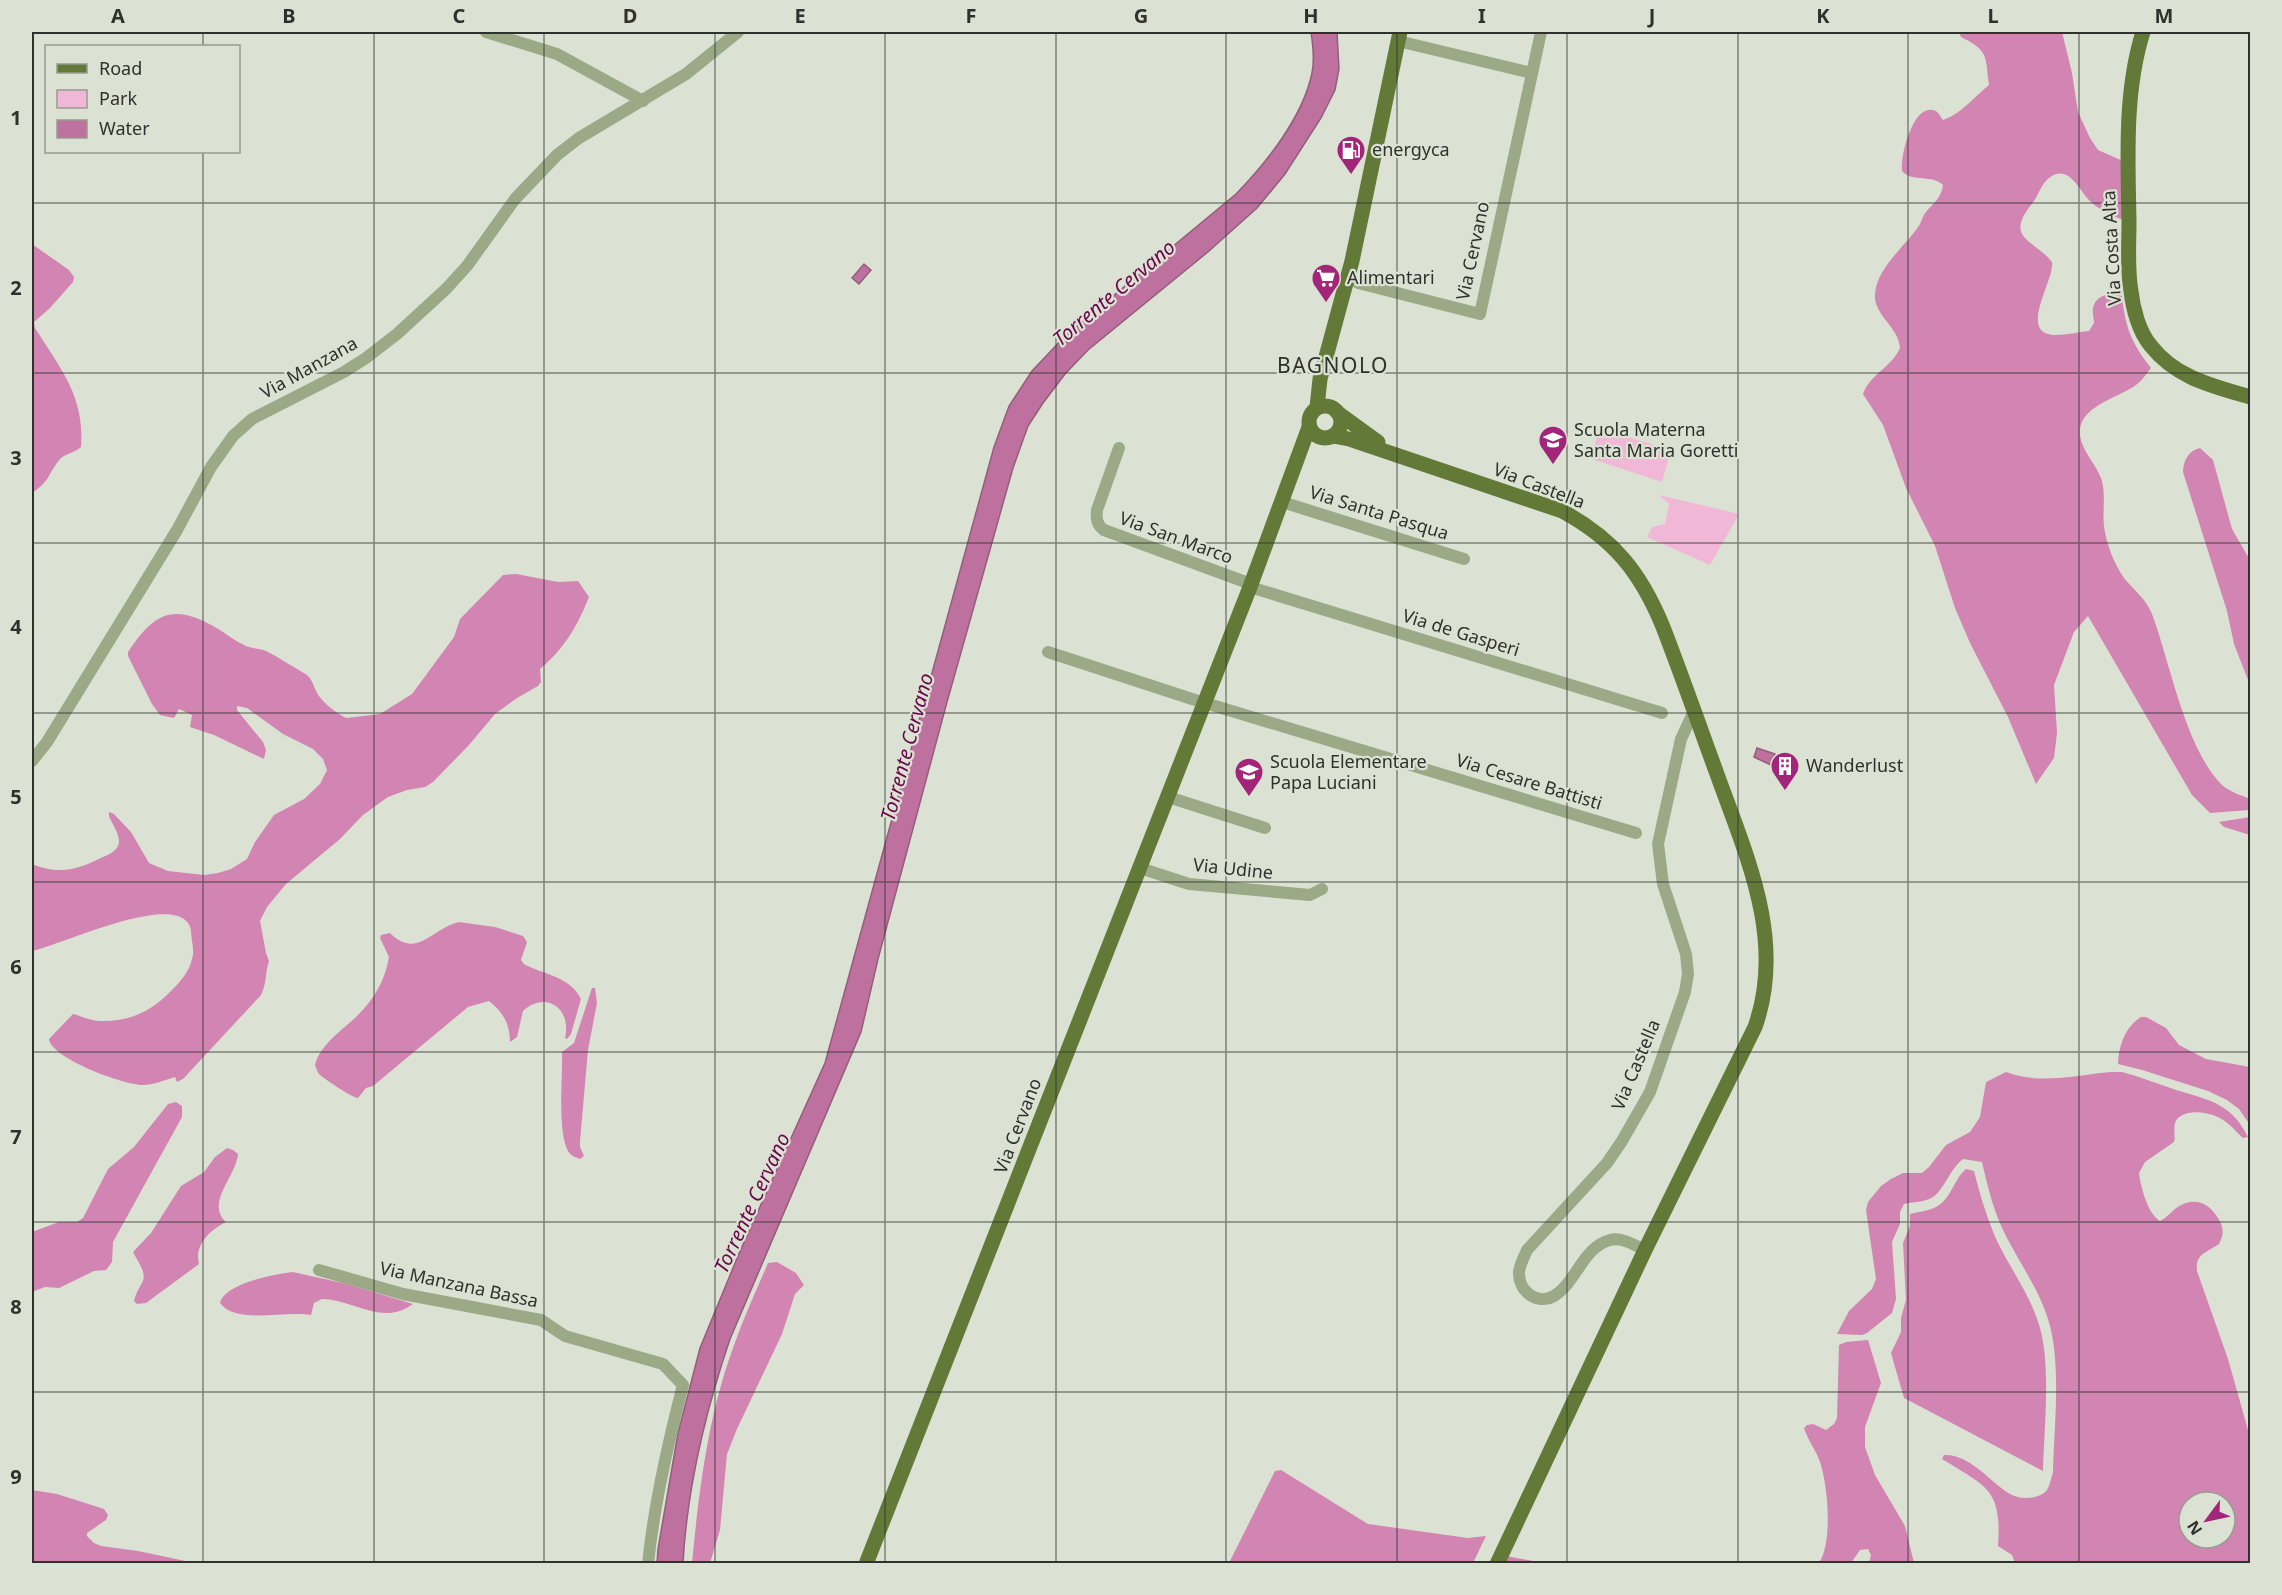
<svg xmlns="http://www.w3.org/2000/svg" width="2282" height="1595" font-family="'Noto Sans',sans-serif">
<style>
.green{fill:#f0b7d7}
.forest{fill:#d284b2;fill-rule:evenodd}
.water{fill:#be719e;stroke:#935e7c;stroke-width:1.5}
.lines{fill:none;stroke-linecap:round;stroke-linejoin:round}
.minor{stroke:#9ba987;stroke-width:12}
.major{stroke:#627938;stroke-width:15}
.grid{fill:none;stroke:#2f322c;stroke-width:1.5;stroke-opacity:0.55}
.labels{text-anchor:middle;stroke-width:4.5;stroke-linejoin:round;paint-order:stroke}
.poi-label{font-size:18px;fill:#2f322c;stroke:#dce2d3;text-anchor:start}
.street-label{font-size:18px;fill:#2f322c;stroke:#dce2d3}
.water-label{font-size:20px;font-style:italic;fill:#68074b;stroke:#dce2d3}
.quarter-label{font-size:21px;letter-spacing:1.5px;fill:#2f322c;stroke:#dce2d3}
.neatline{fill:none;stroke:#2f322c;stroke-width:2}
.grid-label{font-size:20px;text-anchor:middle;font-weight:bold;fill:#2f322c}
</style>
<rect width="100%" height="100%" fill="#dce2d3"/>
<g class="green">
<path d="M1597,435L1631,438L1671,450L1662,482L1592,459Z"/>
<path d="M1659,495L1739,514L1710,565L1647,537L1652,527L1665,524L1669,504Z"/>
</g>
<g class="forest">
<path d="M1959,32H2062L2072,73L2078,112L2090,138L2098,150L2123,161V220C2110,215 2097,209 2087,198C2078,187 2067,164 2049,178C2041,184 2038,197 2031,205C2004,239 2035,240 2052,262C2055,280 2016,335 2056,335C2066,335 2079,332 2089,331L2094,323C2094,319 2092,312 2093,308C2095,295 2112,291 2122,296C2125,327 2132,344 2151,368C2146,374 2142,381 2136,385C2120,397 2083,405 2080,429C2078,447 2095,462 2101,478C2107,495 2101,515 2105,532C2108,548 2115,565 2124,578C2133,589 2147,600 2152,614C2170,662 2185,748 2222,785C2230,792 2241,795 2250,799V810L2210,813L2192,795L2088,616L2074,632L2054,685L2057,733L2054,758L2036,784L2008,717L1970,643L1955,608L1935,546L1906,488L1883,425L1863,394C1870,374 1892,367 1900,348C1899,327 1873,315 1875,294C1877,267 1906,246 1920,224C1922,220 1923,215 1926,212C1934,202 1941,199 1943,185C1932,174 1912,183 1902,171C1900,157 1912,107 1932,110C1938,110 1940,116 1943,120C1961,114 1974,97 1989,85C1985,55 1989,51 1961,37Z"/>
<path d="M32,244L69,270L74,277L73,282L50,308L34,322L35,328C60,368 85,396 81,447C75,453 66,453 60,459C47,475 51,480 32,493Z"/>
<path d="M2200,448L2213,460L2232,529L2250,560V685L2234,644L2227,611L2183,472C2183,461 2189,450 2200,448Z"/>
<path d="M516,574L558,582L578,581L589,597C577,627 564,649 540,669L541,682L538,686L517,698L495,714L469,745L433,782L425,787L407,790L388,797L363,815L340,839L286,884L267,907L260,921L266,953L269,961C265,973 267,983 261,995L183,1079L177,1082L175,1077C165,1080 153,1085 143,1085C123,1085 51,1058 49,1039L73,1014C81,1016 91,1021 100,1021C128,1022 150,1012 169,993C179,983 189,973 192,959C194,953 193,947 192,941C191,936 192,928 188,923C168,894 60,945 32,951V864C59,875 77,870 103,857C108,855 115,852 118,846C122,837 112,824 109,816V812L114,814L131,832L149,863L168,871L204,875L218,873L231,869L247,859L255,842L274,815L304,799L320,784L327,770L323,759L313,749L283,734L247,708L237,706V710L263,742L266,750L264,759L214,735L190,727L192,715L179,709L174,718L160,715L152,704L128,656V652C156,610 175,603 220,630C228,635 235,641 244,645C251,649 259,648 266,651C280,658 293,667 307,675C313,680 314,689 319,696C325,705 337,713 346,718L380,714L412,694L454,637L460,619L503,575Z"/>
<path d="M2250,817V835L2224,827L2219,822Z"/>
<path d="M459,922L495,927L523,936L527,942L521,960L524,964C544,975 570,976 581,999L571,1034L567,1039L565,1038C572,1009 546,990 523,1011L517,1037L510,1042C510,1024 503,1012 489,1001L468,1007L373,1086L366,1088L358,1098C353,1098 324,1079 319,1074C317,1071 316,1068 315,1065C321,1043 343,1030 358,1015C375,998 385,980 389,957L380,938L381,935L390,933C417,960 432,928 459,922Z"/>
<path d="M592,988H595L597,1003L588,1050L580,1141V1147L584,1156L580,1159C575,1157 571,1156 568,1151C557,1130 563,1077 562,1052L574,1043Z"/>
<path d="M2141,1017H2146L2166,1028L2179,1045L2206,1059L2250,1067V1125L2239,1109L2227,1100L2208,1091L2142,1070L2118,1064C2119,1045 2125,1027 2141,1017Z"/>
<path d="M2006,1072C2040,1085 2076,1075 2111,1072H2122C2141,1077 2158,1084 2176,1090C2210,1100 2232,1104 2248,1137L2243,1138C2237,1133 2233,1127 2226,1122C2215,1113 2189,1107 2177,1119C2172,1125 2176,1136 2174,1142L2145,1162L2139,1173C2141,1188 2148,1214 2160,1221C2166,1218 2170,1213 2175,1209C2192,1196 2208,1201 2218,1218C2224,1227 2224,1235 2219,1244C2206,1253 2195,1254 2197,1271L2228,1359L2250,1437V1563H2015L2012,1555L1998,1546C2002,1489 1987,1487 1942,1459L1944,1455C1971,1454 1990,1483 2012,1495C2022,1500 2040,1499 2047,1490C2050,1485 2051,1478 2053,1472C2054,1427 2061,1370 2050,1326C2042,1295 2023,1268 2008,1240C1995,1216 1988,1189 1982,1162L1963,1159C1950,1169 1944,1190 1933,1197C1925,1202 1913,1202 1904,1204L1900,1212V1224L1892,1242L1896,1299L1892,1313L1867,1333L1862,1335L1837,1334L1849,1311L1872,1289L1876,1279L1866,1210L1868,1202L1881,1186L1891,1179L1903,1173H1922L1929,1167L1946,1145L1970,1132L1980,1117L1986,1082ZM2189,1502H2225V1538H2189Z"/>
<path d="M176,1102L182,1106V1117L113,1242L112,1262L106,1270L94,1271L59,1288L45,1287L32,1292V1232L59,1222H77L83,1218L108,1169L134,1147L168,1104Z"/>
<path d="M227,1148L233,1150L238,1154C236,1177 205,1203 226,1222C210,1230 194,1245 199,1264L146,1303L137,1304L134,1301C136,1293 138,1290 142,1283C148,1273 137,1261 133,1252L151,1233L181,1186L204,1172L215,1157Z"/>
<path d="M1966,1169L1974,1171C1980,1195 1987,1218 1997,1241C2011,1270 2031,1296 2040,1328C2051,1368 2044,1428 2043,1471L1904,1398L1891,1353L1901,1332V1318L1906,1300L1903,1243L1910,1226V1214C1917,1212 1927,1211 1934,1208C1951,1201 1953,1180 1966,1169Z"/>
<path d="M777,1262L796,1273L804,1285L795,1294L782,1334L737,1429L727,1454L720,1530L710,1563H692C699,1491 708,1416 733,1348C743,1319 756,1291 768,1263Z"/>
<path d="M293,1272L347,1284L413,1304C382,1327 353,1299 322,1299L314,1303L311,1315C285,1310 236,1325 220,1303C225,1283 276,1274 293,1272Z"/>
<path d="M1868,1340L1881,1383L1865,1427V1447L1875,1475L1905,1526L1914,1563H1869L1871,1555L1868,1549L1860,1550L1851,1563H1819C1833,1542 1828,1486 1820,1462C1816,1450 1808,1441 1804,1428L1807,1425L1813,1424L1826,1430L1834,1424L1837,1418L1839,1345L1846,1342Z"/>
<path d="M1281,1470L1368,1524L1468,1538L1486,1536L1473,1563H1229L1275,1471Z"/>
<path d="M32,1490L57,1494L104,1509L108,1515L106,1520L87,1533V1536L94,1543L101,1546L138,1551L195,1563H32Z"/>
<path d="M1506,1556L1544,1563L1504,1564Z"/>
</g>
<g class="water">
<path d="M1311,32H1337L1339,69L1335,90L1321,118L1285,174L1257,208L1209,251L1088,350L1065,374L1043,403L1028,426L1013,468L947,702L878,959L861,1032L730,1339C706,1410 687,1488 683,1563H657L658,1549L678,1433L700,1348L740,1251L825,1063L994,447L1009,406L1032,371L1066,335L1236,194C1266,163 1303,117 1312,73C1315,59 1313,45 1311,32Z"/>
<path d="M864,264L871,270L859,284L852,278Z"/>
<path d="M1757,748L1775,754L1773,766L1754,757Z"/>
</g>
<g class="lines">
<g class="minor">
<path d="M486,32L557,54L643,101"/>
<path d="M1398,41L1532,73"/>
<path d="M1358,283L1480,314L1541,32"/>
<path d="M1119,448L1097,510C1096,519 1097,525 1104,530L1251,584"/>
<path d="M1282,502L1464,559"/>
<path d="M1250,587L1662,713"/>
<path d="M1048,652L1192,699L1636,833"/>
<path d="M32,761L47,742L177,530L211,467L233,436L252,419L344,372L366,358L397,334L446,289L467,266L515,199L557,155L579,138L686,74L738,32"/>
<path d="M1168,797L1265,828"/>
<path d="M1140,868L1189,884L1310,895L1322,889"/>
<path d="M1645,1250C1634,1245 1622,1237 1610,1240C1583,1247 1576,1283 1554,1296C1536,1306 1518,1290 1519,1272C1520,1264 1524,1257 1527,1250L1607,1163L1622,1141L1650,1092L1685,992L1688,974L1686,954L1663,884L1658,844L1681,739L1694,711"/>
<path d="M319,1270L403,1294L541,1320L565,1336L663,1364L683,1385C668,1443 654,1503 648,1564"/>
</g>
<g class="major">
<path d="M2143,32C2124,92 2128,160 2129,222C2129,245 2127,269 2131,291C2133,309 2139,332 2151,346C2176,378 2213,386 2250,397"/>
<circle cx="1325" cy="422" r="16"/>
<path d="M1317,407L1320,379L1352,261L1400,32"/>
<path d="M1338,413L1378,442"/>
<path d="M1333,436L1349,439L1562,511C1614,539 1641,573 1663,627C1682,676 1699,725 1717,774C1746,855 1786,940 1755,1027L1645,1250L1497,1564"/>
<path d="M866,1564L1250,587L1309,427"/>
</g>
</g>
<path class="grid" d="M203,32V46M374,32V1564M544,32V1564M715,32V1564M885,32V1564M1056,32V1564M1226,32V1564M1397,32V1564M1567,32V1564M1738,32V1564M1908,32V1564M2079,32V1564M203,152V1564M32,203H2250M32,373H2250M32,543H2250M32,713H2250M32,882H2250M32,1052H2250M32,1222H2250M32,1392H2250"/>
<defs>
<g id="fuel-pin" transform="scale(1.5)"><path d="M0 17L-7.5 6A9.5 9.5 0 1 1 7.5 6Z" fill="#a22579" stroke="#dce2d3"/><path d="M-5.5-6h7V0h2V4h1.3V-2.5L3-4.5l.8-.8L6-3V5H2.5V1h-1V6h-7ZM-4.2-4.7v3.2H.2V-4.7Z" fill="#fff"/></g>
<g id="supermarket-pin" transform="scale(1.5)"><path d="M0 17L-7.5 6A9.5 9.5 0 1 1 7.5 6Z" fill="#a22579" stroke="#dce2d3"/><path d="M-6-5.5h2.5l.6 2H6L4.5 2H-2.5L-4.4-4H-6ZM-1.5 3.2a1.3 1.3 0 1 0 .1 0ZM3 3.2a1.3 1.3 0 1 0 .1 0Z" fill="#fff"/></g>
<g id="school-pin" transform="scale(1.5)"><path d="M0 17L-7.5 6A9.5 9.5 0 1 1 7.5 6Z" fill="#a22579" stroke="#dce2d3"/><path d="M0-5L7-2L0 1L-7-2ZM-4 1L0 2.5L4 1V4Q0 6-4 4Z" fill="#fff"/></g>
<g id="building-pin" transform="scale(1.5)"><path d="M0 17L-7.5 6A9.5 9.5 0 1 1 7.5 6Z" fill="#a22579" stroke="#dce2d3"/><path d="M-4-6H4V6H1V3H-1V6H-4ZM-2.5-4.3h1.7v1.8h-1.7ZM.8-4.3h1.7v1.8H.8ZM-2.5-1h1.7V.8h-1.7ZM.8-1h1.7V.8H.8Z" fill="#fff"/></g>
</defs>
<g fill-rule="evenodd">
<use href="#fuel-pin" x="1351" y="150"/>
<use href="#supermarket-pin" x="1326" y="278"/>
<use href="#school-pin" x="1553" y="440"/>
<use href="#building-pin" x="1785" y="766"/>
<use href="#school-pin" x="1249" y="772"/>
</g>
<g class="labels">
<g class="poi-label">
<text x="1372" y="156">energyca</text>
<text x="1347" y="284">Alimentari</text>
<text x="1574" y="436">Scuola Materna<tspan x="1574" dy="21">Santa Maria Goretti</tspan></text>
<text x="1270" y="768">Scuola Elementare<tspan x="1270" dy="21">Papa Luciani</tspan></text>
<text x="1806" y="772">Wanderlust</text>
</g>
<g class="street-label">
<text transform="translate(2112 248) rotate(-93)" y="6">Via Costa Alta</text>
<text transform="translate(1473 251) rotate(-78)" y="6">Via Cervano</text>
<text transform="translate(309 368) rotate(-29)" y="6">Via Manzana</text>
<text transform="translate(1539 486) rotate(21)" y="6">Via Castella</text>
<text transform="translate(1379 513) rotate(17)" y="6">Via Santa Pasqua</text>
<text transform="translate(1176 538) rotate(20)" y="6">Via San Marco</text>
<text transform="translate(1461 633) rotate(17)" y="6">Via de Gasperi</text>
<text transform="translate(1529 782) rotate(17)" y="6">Via Cesare Battisti</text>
<text transform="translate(1233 869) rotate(6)" y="6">Via Udine</text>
<text transform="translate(1636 1065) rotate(-67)" y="6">Via Castella</text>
<text transform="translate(1018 1126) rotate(-69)" y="6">Via Cervano</text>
<text transform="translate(459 1285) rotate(12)" y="6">Via Manzana Bassa</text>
</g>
<g class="water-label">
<text transform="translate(1114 293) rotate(-40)" y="7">Torrente Cervano</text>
<text transform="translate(907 747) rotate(-75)" y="7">Torrente Cervano</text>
<text transform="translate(752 1203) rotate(-65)" y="7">Torrente Cervano</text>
</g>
<g class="quarter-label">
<text x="1333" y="373">BAGNOLO</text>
</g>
</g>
<rect width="2282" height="1595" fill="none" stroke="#dce2d3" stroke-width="66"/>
<rect x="45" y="45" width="195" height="108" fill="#dce2d3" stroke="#979c90" stroke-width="1.5"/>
<rect x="57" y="64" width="30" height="9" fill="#627938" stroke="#979c90" stroke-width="1.5"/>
<text x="99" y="75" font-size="18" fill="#2f322c">Road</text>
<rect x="57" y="90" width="30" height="18" fill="#f0b7d7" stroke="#979c90" stroke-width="1.5"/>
<text x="99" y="105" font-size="18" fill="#2f322c">Park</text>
<rect x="57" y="120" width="30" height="18" fill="#be719e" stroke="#979c90" stroke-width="1.5"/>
<text x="99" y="135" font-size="18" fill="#2f322c">Water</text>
<g transform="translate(2207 1520) rotate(237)"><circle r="28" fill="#dce2d3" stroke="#979c90" stroke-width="1.5"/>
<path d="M0-4.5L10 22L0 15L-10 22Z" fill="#a22579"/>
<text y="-9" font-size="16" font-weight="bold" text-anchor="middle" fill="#2f322c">N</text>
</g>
<rect x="33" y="33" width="2216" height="1529" class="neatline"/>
<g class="grid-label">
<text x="118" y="23">A</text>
<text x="289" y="23">B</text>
<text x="459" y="23">C</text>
<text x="630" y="23">D</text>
<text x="800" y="23">E</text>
<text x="971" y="23">F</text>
<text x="1141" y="23">G</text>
<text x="1311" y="23">H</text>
<text x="1482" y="23">I</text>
<text x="1652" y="23">J</text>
<text x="1823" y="23">K</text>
<text x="1993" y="23">L</text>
<text x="2164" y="23">M</text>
<text x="16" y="125">1</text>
<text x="16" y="295">2</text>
<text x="16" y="465">3</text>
<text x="16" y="634">4</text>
<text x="16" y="804">5</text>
<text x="16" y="974">6</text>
<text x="16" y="1144">7</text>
<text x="16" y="1314">8</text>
<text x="16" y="1484">9</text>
</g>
</svg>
